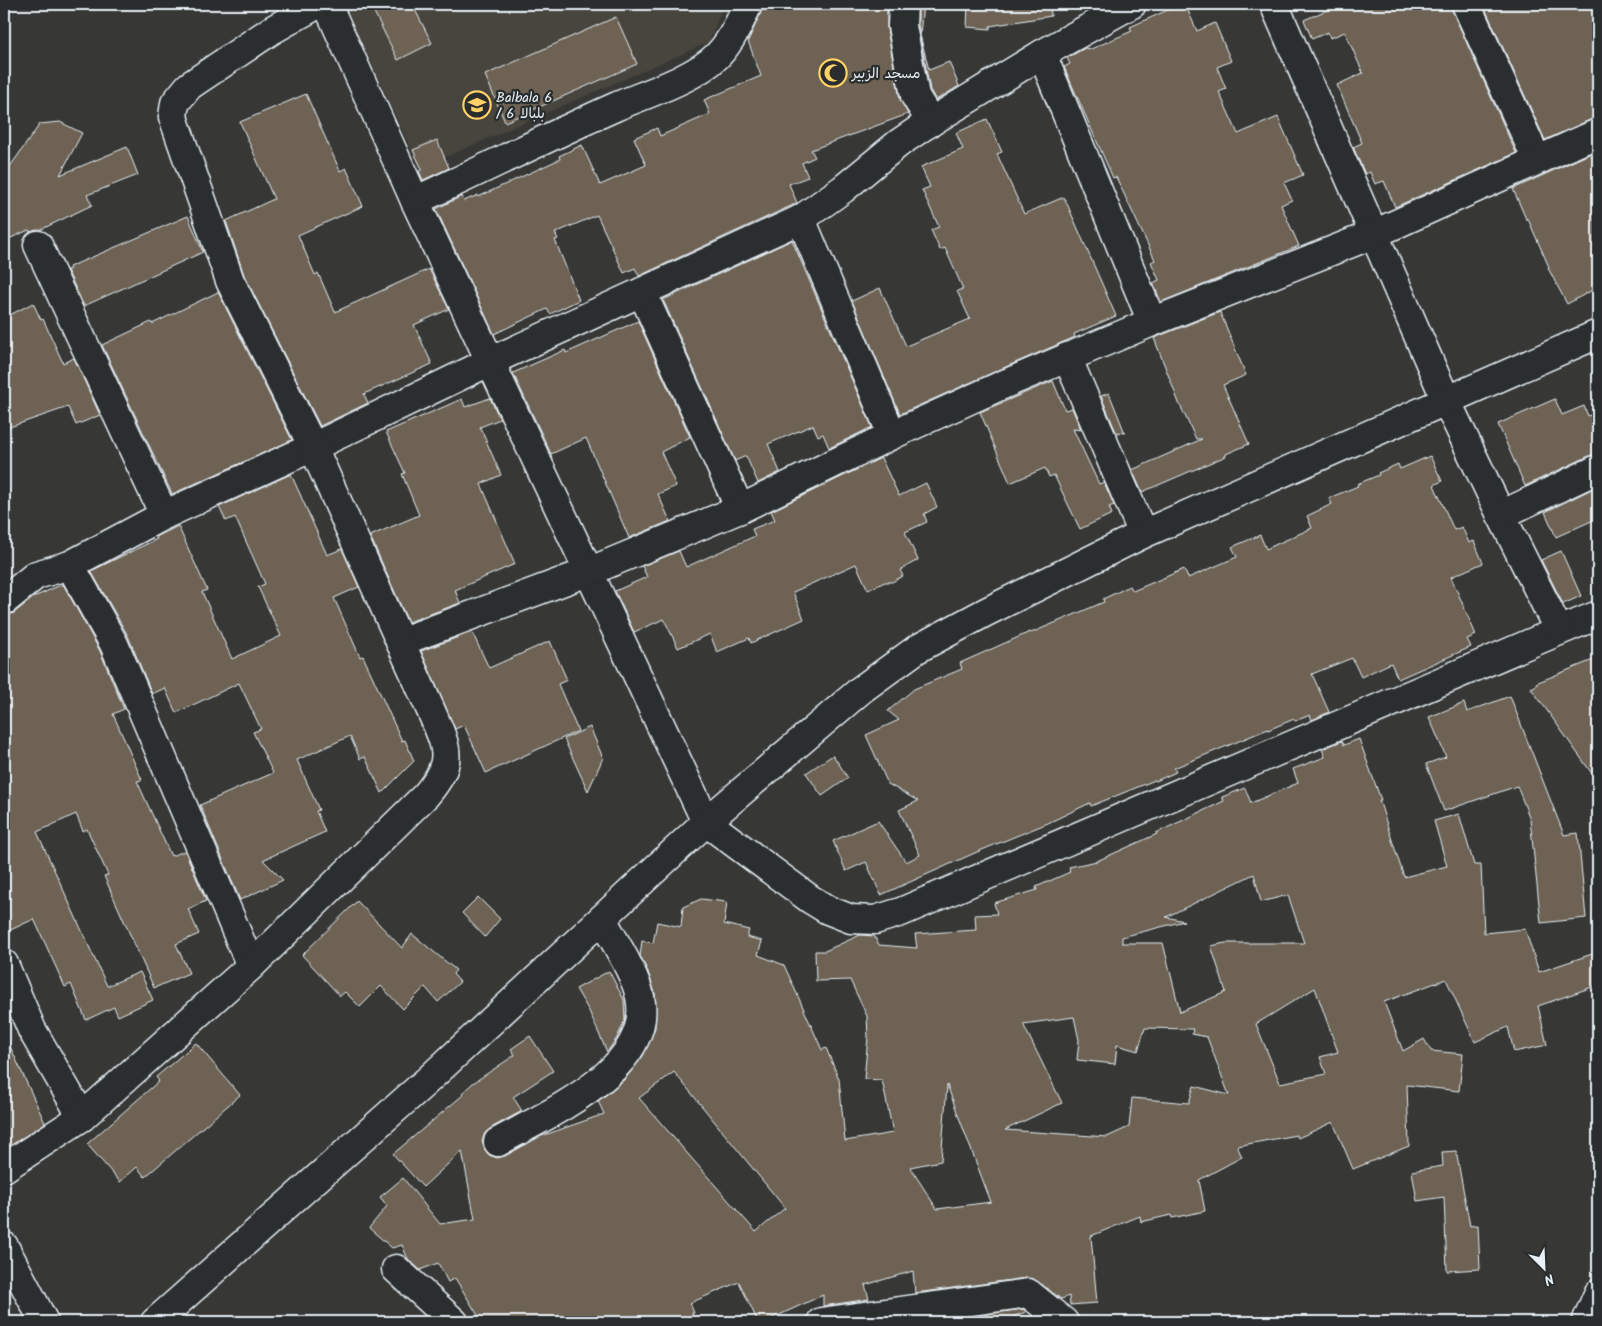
<svg xmlns="http://www.w3.org/2000/svg" width="1602" height="1326" font-family="Kalam,'Playpen Sans Arabic',sans-serif">
<style>
.built{fill:#47453e}
.building{fill:#6d6253;stroke:#e8f1f8;fill-rule:evenodd}
.lines{fill:none;stroke-linecap:round;stroke-linejoin:round}
.street-casing{stroke:#e8f1f8;stroke-width:31}
.secondary-casing{stroke:#e8f1f8;stroke-width:31}
.highway-casing{stroke:#e8f1f8;stroke-width:31}
.street{stroke:#2a2d2e;stroke-width:28}
.secondary{stroke:#2a2d2e;stroke-width:28}
.highway{stroke:#2a2d2e;stroke-width:28}
.labels{text-anchor:middle;stroke-width:4.5;stroke-linejoin:round;paint-order:stroke}
.poi-label{font-size:14px;fill:#e8f1f8;stroke:#2a2d2e;text-anchor:start}
</style>
<rect width="100%" height="100%" fill="#373835"/>
<filter id="ink" filterUnits="userSpaceOnUse"><feTurbulence type="fractalNoise" baseFrequency=".02" numOctaves="2"/><feDisplacementMap in="SourceGraphic" scale="10" xChannelSelector="R" yChannelSelector="G"/><feConvolveMatrix kernelMatrix="1 2 1 2 8 2 1 2 1" color-interpolation-filters="sRGB"/></filter>
<g filter="url(#ink)">
<path class="built" d="M343,4H724L709,42L420,168Z"/>
<g class="building">
<path d="M370,4H412L432,43L398,60Z"/>
<path d="M763,4H887V29L900,99L908,114L811,150L815,157L802,163L808,177L789,184L797,203L793,205L639,276L635,268L624,273L597,215L555,233L558,239L555,240L579,300L550,314L547,309L494,334L436,209L462,196L464,201L478,195V197L560,159L559,156L582,145L600,185L646,165L634,138L657,128L660,136L710,114L704,100L761,76L748,41L762,10Z"/>
<path d="M918,4H923L920,35L929,70L949,62L959,86L936,100L930,90L918,25Z"/>
<path d="M968,4H1050L1051,16L990,26V29L967,27Z"/>
<path d="M1181,4H1185L1197,31L1215,23L1231,61L1217,67L1226,89L1219,92L1238,134L1278,117L1303,175L1284,183L1292,200L1281,205L1299,246L1161,302L1153,283L1159,280L1151,262L1155,260L1116,177L1113,178L1064,67L1070,64L1067,58L1085,48L1091,49L1132,31L1130,27Z"/>
<path d="M1341,4H1451L1452,10L1516,153L1395,207L1384,181L1375,184L1370,172L1365,174L1353,147L1362,143L1337,85L1363,73L1345,32L1330,38L1328,32L1312,39L1304,20Z"/>
<path d="M1483,4H1598V118L1592,119L1545,140Z"/>
<path d="M616,17L637,64L505,122L485,75Z"/>
<path d="M306,94L340,171L346,168L363,206L298,235L315,275L318,273L335,312L429,269L449,309L414,325L432,364L364,394L368,403L320,426L244,275L226,221L274,199L240,122Z"/>
<path d="M987,119L1002,152L997,154L1024,214L1064,197L1116,316L1074,334L1075,337L994,372L900,414L852,301L880,288L906,346L970,319L957,291L963,289L945,248L940,250L931,230L939,227L922,190L930,187L921,167L963,149L956,133Z"/>
<path d="M60,122L82,133L60,175L127,147L138,175L87,195L92,205L40,230L30,232L29,230L4,241V175L40,124Z"/>
<path d="M437,140L449,168L423,180L419,171L422,169L413,150Z"/>
<path d="M1598,150V287L1567,304L1548,268L1549,267L1528,219H1526L1513,189Z"/>
<path d="M188,216L203,252L84,306L67,270L70,269L69,267Z"/>
<path d="M792,240L872,427L829,448L823,434L818,436L813,425L768,444L780,472L758,483L746,456L735,461L663,300Z"/>
<path d="M218,292L292,440L172,494L102,345L151,322L152,324Z"/>
<path d="M33,303L41,320L43,319L63,363L74,358L100,415L76,425L68,407L4,429V318Z"/>
<path d="M1220,312L1246,375L1223,385L1249,444L1226,454V456L1142,492L1132,470L1202,439H1196L1179,403L1154,338Z"/>
<path d="M638,321L690,437L661,452L676,486L658,494L670,521L629,538L586,438L551,454L513,373L565,350L566,353Z"/>
<path d="M1053,381L1065,410L1072,408L1081,430L1073,429L1099,484L1104,482L1114,505L1109,507L1112,514L1080,529L1054,475L1049,477L1045,468L1010,483L980,412Z"/>
<path d="M1109,393L1125,433L1116,432L1101,396Z"/>
<path d="M490,398L500,419L480,427L501,475L481,484L515,564L455,590L460,603L408,622L370,536L419,515L402,474L405,473L386,432L462,399L465,407Z"/>
<path d="M1555,399L1562,415L1584,406L1588,416L1598,411V454L1591,455L1525,486L1498,424Z"/>
<path d="M1430,456L1442,481L1434,485L1454,530L1462,527L1469,543L1474,541L1483,563L1451,577L1476,635L1467,639L1471,647L1398,679L1391,663L1361,677L1352,658L1312,674L1329,712L1312,720L1310,715L1295,721L1294,719L1268,730V729L1174,768L1176,772L1156,781L1155,780L1091,806L1090,803L1048,823L977,852L881,895L866,862L846,871L833,841L878,821L906,862L920,855L899,810L918,801L888,784L866,735L899,720L888,711L914,689L962,669L960,663L1030,632L1031,633L1104,602L1103,599L1130,586L1133,591L1184,569L1188,578L1237,557L1232,547L1260,535L1266,549L1312,528L1307,516L1332,504L1329,498L1358,486L1357,484L1379,475L1378,473L1398,464L1400,469Z"/>
<path d="M881,458L899,496L926,483L937,507L924,514L927,522L905,532L918,560L900,570L903,576L892,582H885L868,590L856,564L793,592L804,619L751,643L749,638L717,652L710,634L678,648L664,619L634,632L615,591L647,577L642,566L679,551L686,567L755,536L752,529L775,520L771,511Z"/>
<path d="M291,474L327,555L342,549L359,587L334,598L360,657L363,656L402,741L405,740L414,761L382,793L365,757L360,759L350,736L297,760L319,810L316,811L325,832L263,860L283,880L240,900L200,805L273,773L253,732L261,729L239,683L176,713L165,688L152,694L128,636L91,571L157,539L156,537L178,526L207,590L202,592L232,659L281,636L258,587L265,584L235,517L226,521L219,507Z"/>
<path d="M1598,486V518L1556,537L1545,512Z"/>
<path d="M1561,551L1581,596L1563,604L1541,560Z"/>
<path d="M63,584L100,651L124,709L113,714L142,780L137,781L171,856L185,851L206,901L188,909L199,934L176,944L189,973L154,988L104,876L108,875L87,829L83,831L76,814L37,832L107,986L140,972L153,1000L118,1016L114,1007L86,1020L71,984L65,987L34,919L4,933V616L14,613L34,597Z"/>
<path d="M472,632L489,668L550,641L567,680L558,684L578,731L486,773L464,725L455,729L421,651Z"/>
<path d="M1598,658V782L1531,688L1537,685L1536,683Z"/>
<path d="M1510,696L1564,835L1578,833L1586,918L1541,923L1530,819L1517,786L1444,811L1426,764L1446,757L1429,717L1464,703L1467,712Z"/>
<path d="M590,727L603,758L588,791L564,739Z"/>
<path d="M1359,739L1381,800H1379L1404,877L1447,866L1434,821L1459,814L1474,865H1481L1484,933L1525,929L1539,972L1598,952V985L1538,1006L1547,1045L1514,1052L1508,1027L1475,1042L1446,979L1384,1002L1403,1051L1424,1039L1431,1051L1463,1054L1459,1091L1407,1085L1409,1146L1353,1169L1333,1122L1298,1138L1296,1135L1237,1146L1242,1157L1199,1180L1205,1211L1172,1218L1171,1215L1141,1222L1140,1216L1091,1236L1097,1303L1070,1305L1069,1296L1061,1299L1037,1281L1026,1278L915,1293L913,1271L865,1285L869,1299L823,1306V1295L764,1322H758L739,1282L690,1303L694,1313H692L694,1322H482L455,1278L448,1282L438,1263L420,1270L408,1259L402,1245L392,1248L369,1228L387,1206L380,1197L403,1178L440,1224L475,1219L462,1151L423,1187L393,1154L463,1095L462,1093L473,1083L515,1055L511,1049L530,1036L553,1071L513,1097L522,1111L491,1128L485,1133L482,1141L485,1150L489,1155L497,1158L505,1156L539,1137L604,1114L598,1101L625,1079L643,1056L655,1028V993L648,972L640,956L642,941L653,943L657,922L681,927L683,907L701,899L727,902L724,924L749,930L747,937L762,941L758,955L784,965L822,1050L826,1048L839,1079L845,1141L893,1133L882,1080L864,1079L868,1037L867,1016L850,980L816,981L815,951H825L860,935L874,936L879,945L917,948L915,934L976,930L975,915L997,914L994,903L1037,890L1036,887L1070,872L1069,867L1097,861L1157,834L1156,833L1224,801L1222,797L1245,788L1251,803L1298,783L1293,769L1325,757L1322,749L1342,741L1344,745ZM1254,874L1261,902L1288,895L1304,943H1225L1211,946L1226,992L1180,1012L1163,943H1122V937L1184,921L1166,917ZM1315,988L1338,1052L1320,1057L1326,1074L1280,1083L1256,1024ZM1074,1017L1079,1040L1077,1060L1115,1064L1117,1045L1138,1051L1145,1028L1193,1029L1192,1034L1207,1037L1229,1095L1194,1086L1189,1103L1132,1098L1129,1127L1107,1137L1005,1130L1062,1103L1023,1024ZM674,1072L785,1208L756,1232L639,1098ZM947,1085L963,1128L991,1202L937,1209L910,1167L941,1161Z"/>
<path d="M833,755L848,778L822,796L806,773Z"/>
<path d="M478,897L500,919L485,937L462,913Z"/>
<path d="M357,901L402,948L412,934L456,970L453,974L460,982L438,1002L425,987L403,1009L381,986L360,1007L345,992L340,996L302,955Z"/>
<path d="M609,971L624,1000L625,1020L617,1038L607,1052L589,1011L576,989Z"/>
<path d="M4,1033L45,1123L4,1150Z"/>
<path d="M196,1043L240,1095L145,1177L137,1167L120,1182L87,1144L159,1081L156,1077Z"/>
<path d="M1456,1151L1470,1226L1478,1225L1480,1269L1447,1271L1444,1197L1417,1201L1412,1171L1443,1166L1442,1152Z"/>
<path d="M1023,1309L1026,1312L1015,1316L1016,1322H932Z"/>
</g>
<g class="lines">
<g class="street-casing">
<g id="street">
<path d="M327,4L415,201L706,822L810,899L828,910L851,919L875,920L901,912L1559,631L1598,615"/>
<path d="M903,4L902,26L915,96L931,122"/>
<path d="M1274,4L1446,400L1501,515L1559,631"/>
<path d="M1466,4L1537,160"/>
<path d="M1042,54L1152,322"/>
<path d="M415,201C482,170 548,137 615,107C645,94 694,79 717,56C731,42 740,22 748,4"/>
<path d="M801,219L892,435"/>
<path d="M38,245L164,515"/>
<path d="M642,292L740,509"/>
<path d="M1067,357L1143,534"/>
<path d="M1501,515L1598,469"/>
<path d="M70,565L114,644L251,966"/>
<path d="M4,601L36,575L70,565L164,515L313,447L491,361L801,219L843,189L899,143L924,126L1042,54L1132,4"/>
<path d="M400,642L588,572L740,509L892,435L1000,386L1152,322L1374,234L1598,133"/>
<path d="M4,964L32,1030L82,1117"/>
<path d="M498,1142C547,1114 655,1069 640,997C635,973 614,941 602,919"/>
<path d="M4,1168L82,1117L251,966L426,795C454,762 448,750 432,713L313,447L230,281L173,117L175,103L189,86L272,30L318,4"/>
<path d="M396,1269L454,1322"/>
<path d="M821,1322L1028,1293L1064,1322"/>
<path d="M1586,1322L1598,1294"/>
</g>
</g>
<g class="secondary-casing">
<path id="secondary" d="M155,1322L429,1079L706,822L862,689L917,649L986,612L1143,534L1598,334"/>
</g>
<g class="highway-casing">
<path id="highway" d="M4,1246L44,1322"/>
</g>
<use href="#street" class="street"/>
<use href="#secondary" class="secondary"/>
<use href="#highway" class="highway"/>
</g>
</g>
<defs>
<g id="mosque-ring" transform="scale(1.4375)"><circle r="9.5" fill="#2a2d2e" stroke="#ffd166" stroke-width="1.5"/><path d="M3.5-4.9A6 6 0 1 0 3.5 4.9A5 5 0 1 1 3.5-4.9Z" fill="#ffd166"/></g>
<g id="school-ring" transform="scale(1.4375)"><circle r="9.5" fill="#2a2d2e" stroke="#ffd166" stroke-width="1.5"/><path d="M0-5L7-2L0 1L-7-2ZM-4 1L0 2.5L4 1V4Q0 6-4 4Z" fill="#ffd166"/></g>
</defs>
<g fill-rule="evenodd">
<use href="#mosque-ring" x="833" y="73"/>
<use href="#school-ring" x="477" y="105"/>
</g>
<g class="labels">
<g class="poi-label">
<text x="852" y="78">مسجد الزبير</text>
<text x="496" y="102">Balbala 6<tspan x="496" dy="16">/ بلبالا 6</tspan></text>
</g>
</g>
<rect width="1602" height="1326" fill="none" stroke="#2a2d2e" stroke-width="20"/>
<rect x="10" y="10" width="1582" height="1306" fill="none" stroke="#e8f1f8" stroke-width="2" filter="url(#ink)"/>
<g transform="translate(1544 1268) rotate(156)" stroke="#2a2d2e" stroke-width="4" paint-order="stroke">
<path d="M0-4L9 19L0 12L-9 19Z" fill="#e8f1f8"/>
<text y="-8" font-size="14" font-weight="bold" text-anchor="middle" fill="#e8f1f8">N</text>
</g>
</svg>
